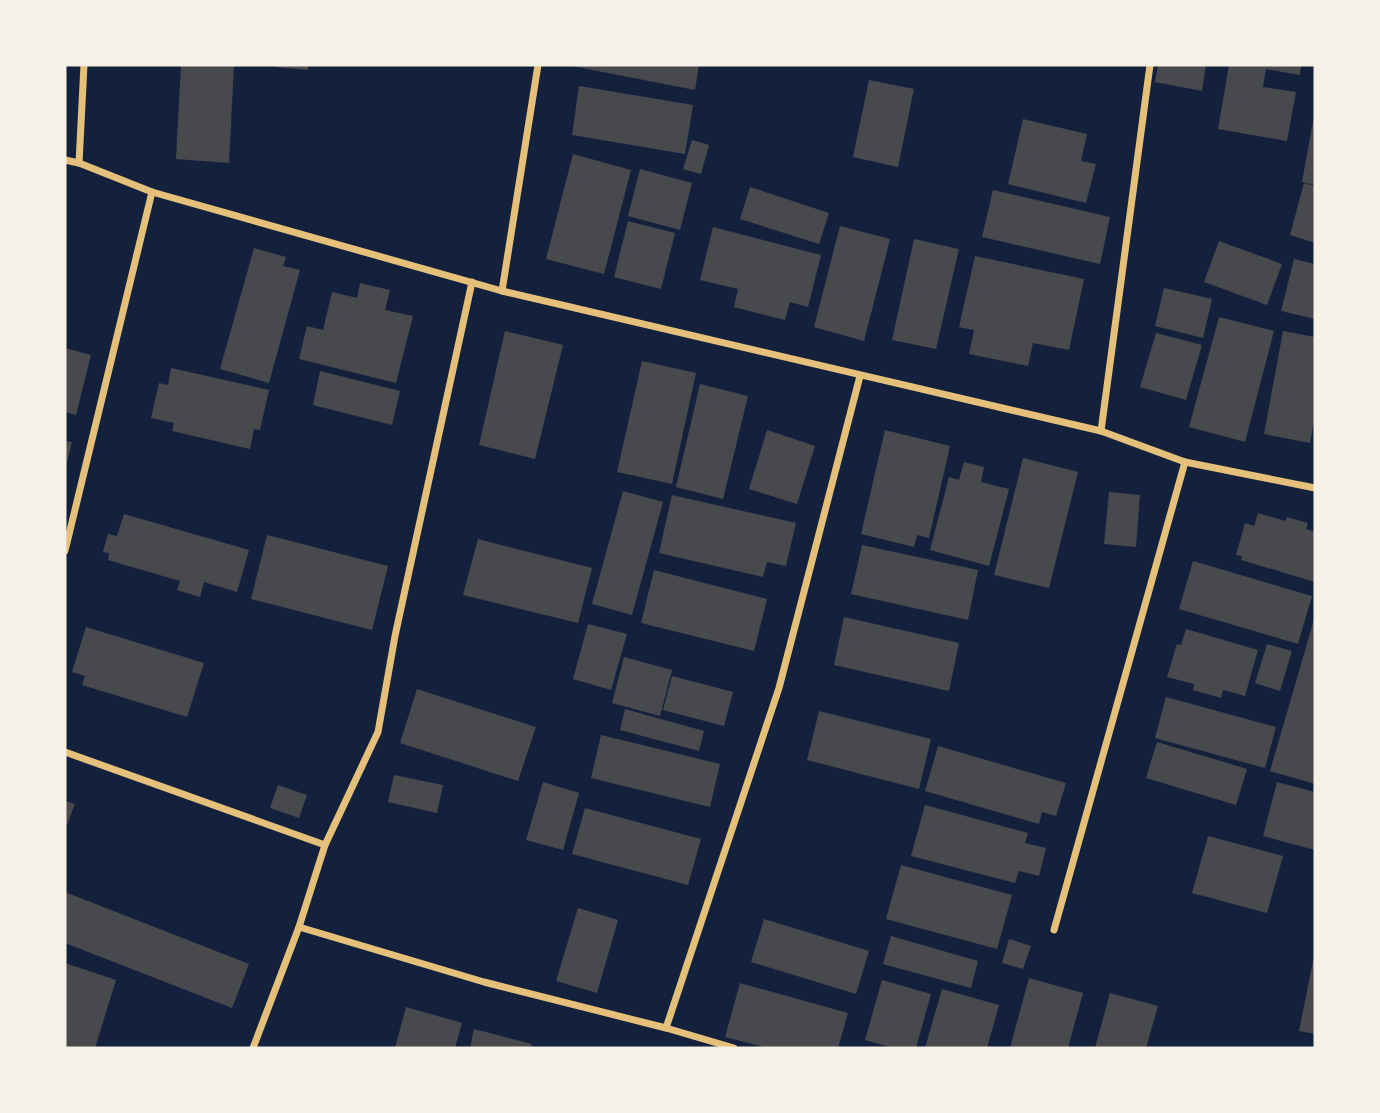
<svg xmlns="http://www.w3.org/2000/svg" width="1380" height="1113" font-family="Bitter,serif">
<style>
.building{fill:#48494c}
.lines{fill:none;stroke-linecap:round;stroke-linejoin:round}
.minor{stroke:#e5c07b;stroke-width:7}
</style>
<rect width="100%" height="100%" fill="#14213d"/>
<g class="building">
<path d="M181,65H234L229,163L176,159Z"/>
<path d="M275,65H308V70L275,67Z"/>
<path d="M567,65H699L695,90Z"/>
<path d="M1158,65H1206L1202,91L1155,82Z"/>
<path d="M1229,65H1301L1300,75L1266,69L1263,87L1296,92L1287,141L1218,129Z"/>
<path d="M869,80L914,89L898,167L853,157Z"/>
<path d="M579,86L693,105L685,154L572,135Z"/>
<path d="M1314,116H1315V185L1302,182Z"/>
<path d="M1023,119L1087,134L1081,161L1096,164L1086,203L1008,184Z"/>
<path d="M692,140L709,145L701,174L683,169Z"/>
<path d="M573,154L631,170L604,274L546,259Z"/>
<path d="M640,169L692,183L680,230L628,216Z"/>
<path d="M1304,183L1315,186V243L1290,235Z"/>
<path d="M750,187L829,213L819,244L740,219Z"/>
<path d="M993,190L1110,217L1100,264L982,237Z"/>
<path d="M628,221L675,233L661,289L614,277Z"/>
<path d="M840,226L890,239L864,341L814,327Z"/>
<path d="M713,227L821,255L808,307L790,302L785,320L734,307L738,289L700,280Z"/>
<path d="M914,239L959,249L936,349L892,340Z"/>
<path d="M1219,241L1282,264L1267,305L1204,282Z"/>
<path d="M254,248L286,257L283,266L300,270L269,383L220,369Z"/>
<path d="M975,256L1084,279L1069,350L1033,343L1028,366L969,354L974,330L959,327Z"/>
<path d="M1294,259L1315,264V319L1281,311Z"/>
<path d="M360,283L390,290L385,310L413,316L396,383L299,359L307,326L323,330L332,292L357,298Z"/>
<path d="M1164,288L1212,299L1203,338L1155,326Z"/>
<path d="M1219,317L1274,331L1245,442L1189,427Z"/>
<path d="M505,331L563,345L535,459L479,445Z"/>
<path d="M1283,331L1315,337V415L1310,443L1264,434Z"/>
<path d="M1156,333L1202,345L1186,400L1140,387Z"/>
<path d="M65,348L91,355L76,415L65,412Z"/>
<path d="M642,361L696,373L672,484L617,472Z"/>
<path d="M171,368L269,390L260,430L254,429L250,449L172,431L174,423L151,418L159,383L168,385Z"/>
<path d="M320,371L400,391L392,425L313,405Z"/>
<path d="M700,384L748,396L723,499L676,487Z"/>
<path d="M767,430L815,446L797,504L749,489Z"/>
<path d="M885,430L950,446L929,538L917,535L914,547L861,534Z"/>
<path d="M65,441L72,442L66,466H65Z"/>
<path d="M1023,458L1078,472L1049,588L994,575Z"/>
<path d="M964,462L984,467L981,482L1009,489L989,566L930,550L949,477L959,480Z"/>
<path d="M623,491L663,502L632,615L592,604Z"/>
<path d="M1109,492L1140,495L1136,547L1104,544Z"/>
<path d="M672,495L796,523L786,566L767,562L763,577L659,553Z"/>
<path d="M1258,513L1286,521L1287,517L1308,523L1306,529L1315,532V582L1241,560L1242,556L1236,555L1245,523L1254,526Z"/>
<path d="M124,514L249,550L237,592L204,582L200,597L177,590L180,581L108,560L109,553L103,552L108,534L117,536Z"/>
<path d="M267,535L388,566L372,630L251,599Z"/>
<path d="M478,539L592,568L578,623L463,595Z"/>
<path d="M862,545L978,570L968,620L851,594Z"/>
<path d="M1193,561L1312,596L1298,644L1179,609Z"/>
<path d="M654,570L767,599L754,651L641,623Z"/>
<path d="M1315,616V784L1270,771Z"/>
<path d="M844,617L959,643L949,691L834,665Z"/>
<path d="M588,624L627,634L611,690L573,679Z"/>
<path d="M86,627L204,663L187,717L82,685L85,676L72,672Z"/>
<path d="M1186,629L1258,650L1245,696L1223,690L1221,698L1193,690L1194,684L1167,677L1177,644L1181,645Z"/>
<path d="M1267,644L1292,651L1280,691L1255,683Z"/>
<path d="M624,657L672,670L660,716L612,703Z"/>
<path d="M672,676L733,692L724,726L663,710Z"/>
<path d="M417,689L536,727L518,781L400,743Z"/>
<path d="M1166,697L1276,727L1265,768L1155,738Z"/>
<path d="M625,709L704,731L699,751L620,730Z"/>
<path d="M819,711L931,739L919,789L807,760Z"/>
<path d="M601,735L720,764L710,807L591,778Z"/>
<path d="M1157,742L1247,769L1236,805L1146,778Z"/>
<path d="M938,746L1066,783L1056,816L1042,812L1039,824L925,791Z"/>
<path d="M394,775L443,785L437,813L388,802Z"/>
<path d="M543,782L579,793L563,850L526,840Z"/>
<path d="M1277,782L1315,792V850L1263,836Z"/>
<path d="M278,785L307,795L299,818L270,808Z"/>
<path d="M65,801L75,804L65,830Z"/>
<path d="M925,805L1028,833L1025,843L1046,848L1039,876L1019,871L1015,883L911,856Z"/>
<path d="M585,808L701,839L688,885L572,854Z"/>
<path d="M1208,836L1283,856L1267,913L1192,893Z"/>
<path d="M901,865L1012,895L997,949L886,919Z"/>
<path d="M65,892L249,964L232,1008L65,943Z"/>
<path d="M578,908L618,920L597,993L556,981Z"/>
<path d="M764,919L869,951L856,994L751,962Z"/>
<path d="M891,936L978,961L971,988L883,964Z"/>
<path d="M1009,939L1031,946L1023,969L1002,963Z"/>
<path d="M1314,956H1315V1034L1299,1031Z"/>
<path d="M65,963L116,980L95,1048H65Z"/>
<path d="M1029,978L1083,993L1068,1048H1010Z"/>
<path d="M882,980L931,994L916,1048H893L865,1040Z"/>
<path d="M740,983L848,1013L838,1048H768L725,1037Z"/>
<path d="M942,989L999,1005L987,1048H925Z"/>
<path d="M1110,993L1158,1006L1146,1048H1095Z"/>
<path d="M406,1007L462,1023L455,1048H395Z"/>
<path d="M474,1029L532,1044L530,1048H470Z"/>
</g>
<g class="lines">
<g class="minor">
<path d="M65,160L79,163L152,192L502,291L1101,431L1185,462L1315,488"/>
<path d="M79,163L84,65"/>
<path d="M502,291L538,65"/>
<path d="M1101,431L1150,65"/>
<path d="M65,551L152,192"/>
<path d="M65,752L325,845"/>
<path d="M299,927L325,845L378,732L395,636L472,282"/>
<path d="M1054,930L1185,462"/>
<path d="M666,1028L779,688L860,376"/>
<path d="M253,1048L299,927L484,982L666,1028L734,1048"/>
</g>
</g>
<rect width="1380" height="1113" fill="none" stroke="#f6f1e7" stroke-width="133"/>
</svg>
